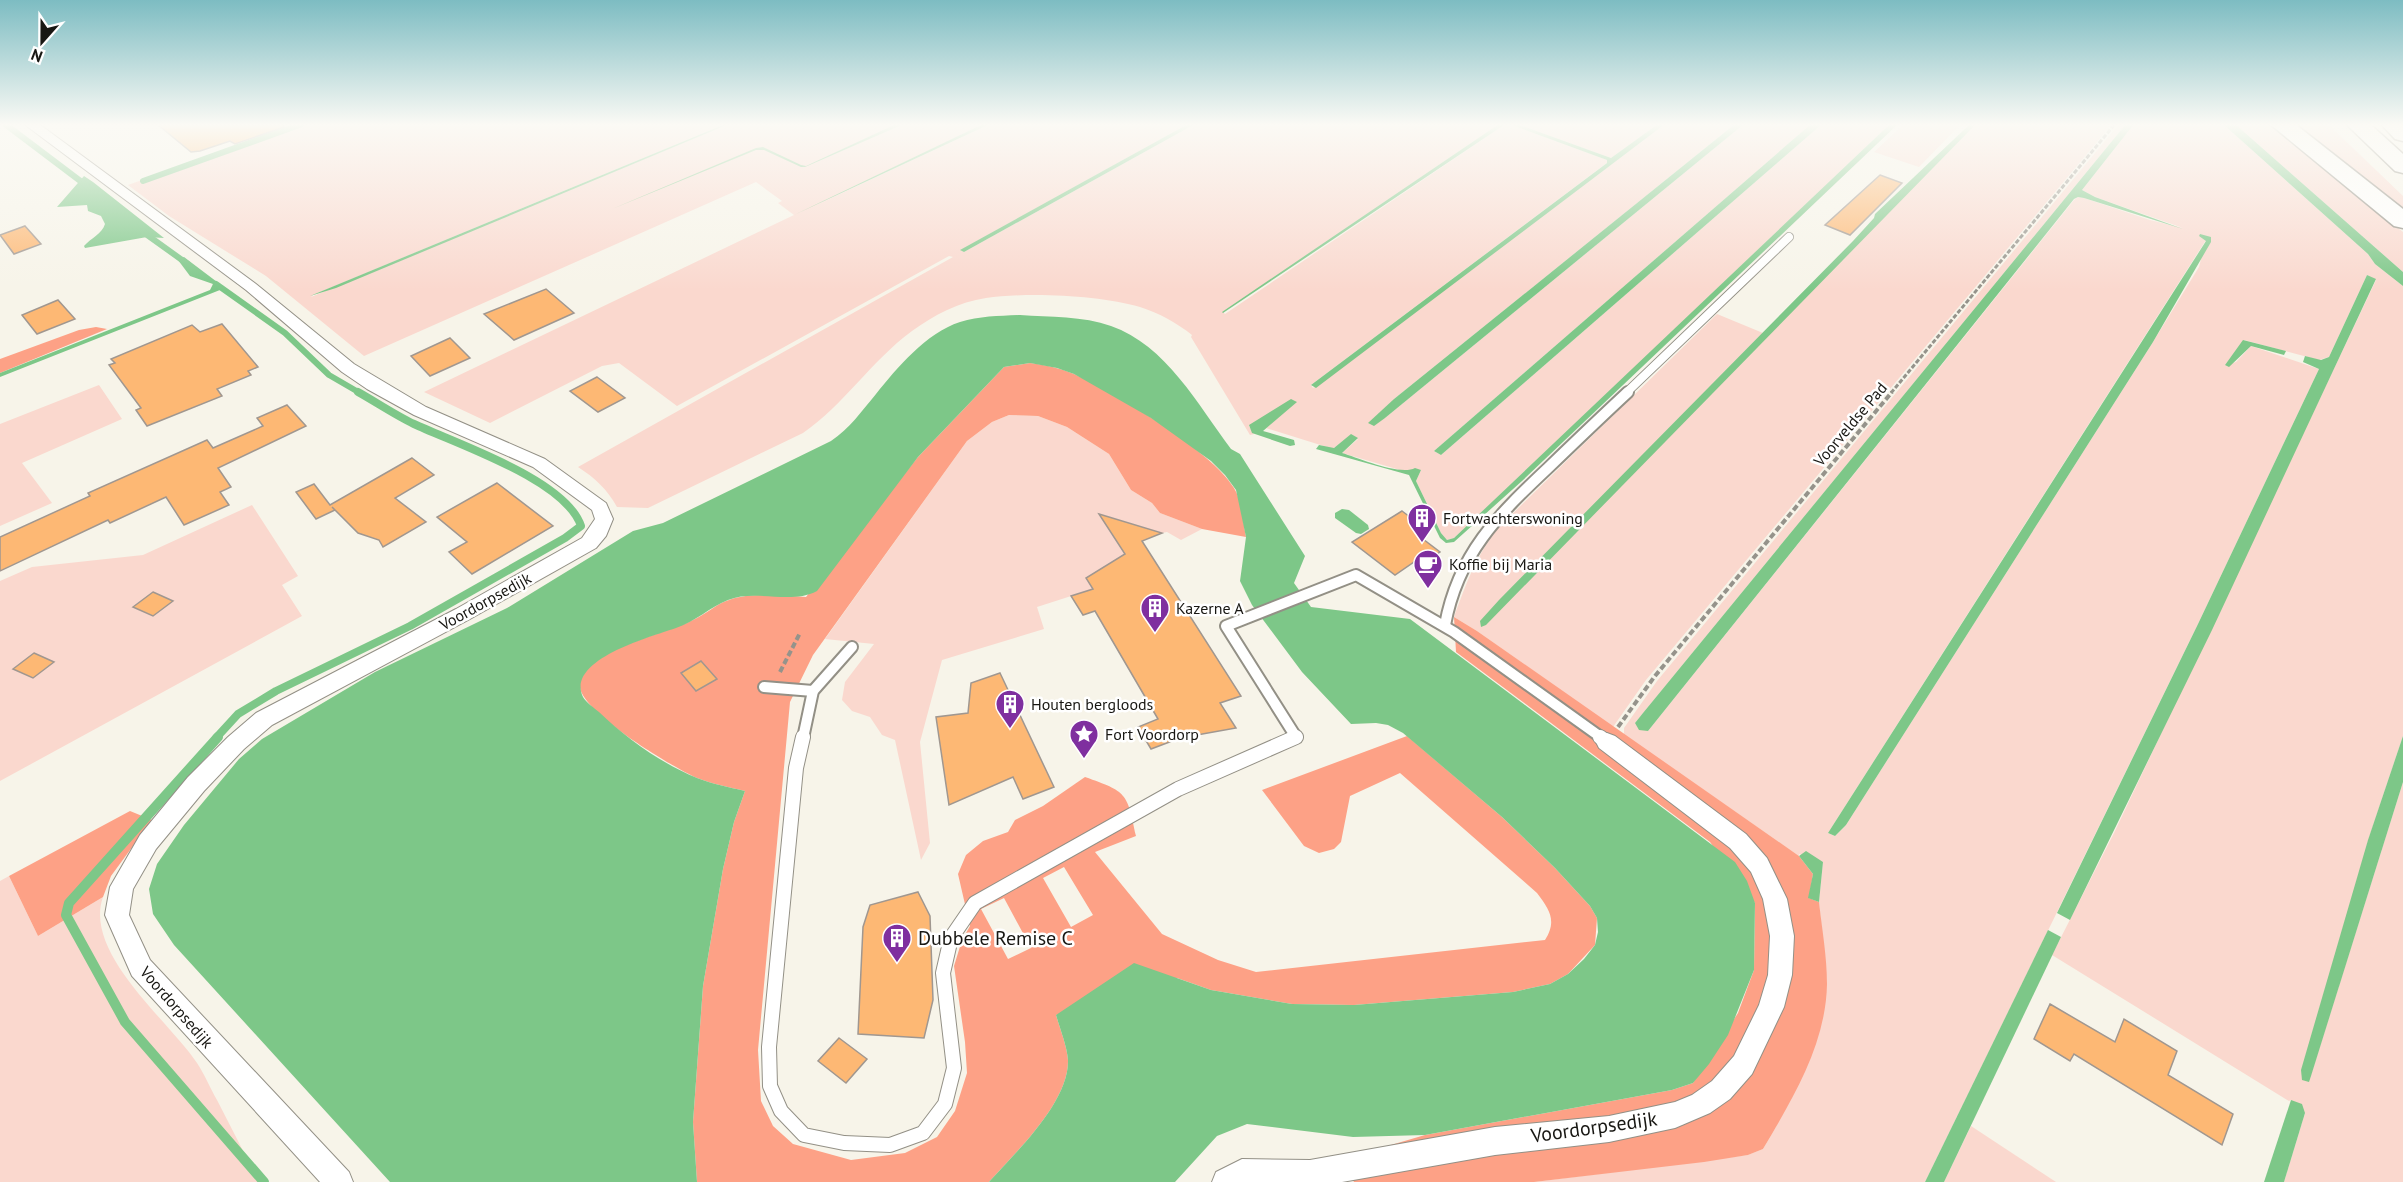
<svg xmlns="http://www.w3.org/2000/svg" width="2403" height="1182" font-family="'PT Sans',sans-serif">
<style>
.green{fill:#fad8ce;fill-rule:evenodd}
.forest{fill:#fda186;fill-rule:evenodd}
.water{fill:#7dc788}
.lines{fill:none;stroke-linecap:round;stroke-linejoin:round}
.stream-far2{stroke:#7dc788;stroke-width:6}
.stream-far1{stroke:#7dc788;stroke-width:8}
.stream{stroke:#7dc788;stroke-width:10}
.building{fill:#fdb874;stroke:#a09790;stroke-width:1.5}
.service-far2-casing{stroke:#939086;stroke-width:10}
.service-far1-casing{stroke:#939086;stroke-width:14}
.service-casing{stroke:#939086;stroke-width:16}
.minor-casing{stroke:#939086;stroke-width:2}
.motorway-casing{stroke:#939086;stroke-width:3}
.path-far1{stroke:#95938b;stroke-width:3;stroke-dasharray:4.5 2;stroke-linecap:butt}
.path{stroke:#95938b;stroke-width:4;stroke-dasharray:6 3;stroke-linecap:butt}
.service-far2{stroke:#fff;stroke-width:8}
.service-far1{stroke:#fff;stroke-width:10}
.service{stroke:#fff;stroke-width:14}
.minor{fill:#fff;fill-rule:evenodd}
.motorway{fill:#fff;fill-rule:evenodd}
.labels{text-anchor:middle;stroke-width:5;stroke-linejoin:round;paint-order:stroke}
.street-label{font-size:16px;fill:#181713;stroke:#fff}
.poi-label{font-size:16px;fill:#181713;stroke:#fff;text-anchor:start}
.near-poi-label{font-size:20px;fill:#181713;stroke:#fff;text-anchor:start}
.near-street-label{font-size:20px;fill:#181713;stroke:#fff}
</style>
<rect width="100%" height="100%" fill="#f7f4e9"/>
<g class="green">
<path d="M298,124H725L313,295L311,297L729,124H896L807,166L904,124H983L812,207L990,124H1188L961,250L964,252L1195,124H1499L1223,312L1225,314L1504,125H1512L1607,160L1608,162L1311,385L1313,388L1665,124H1735L1394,399L1385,418L1744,124H1811L1434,451L1441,455L1822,124H1890L1513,483L1454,538L1447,540L1441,533L1416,481L1421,470H1400L1342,453L1358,439L1351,435L1334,448H1330L1266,428L1296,402L1292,400L1249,426L1254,434L1250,435L1191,337L1192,335C1177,323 1159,313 1140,307C1099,295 1028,292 986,298C959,302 934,315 912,331C871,361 844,405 803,433L648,508L617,507C607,489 595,478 578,467L953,257L949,256L677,406L619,363L602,366L490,423L424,392L794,215L778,203L782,201L756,182L364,356L266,276L169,216L128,185Z"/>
<path d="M1517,124H1658L1611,158Z"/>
<path d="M1904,124H1961L1919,167L1874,152Z"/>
<path d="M1976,124H2112L1646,680L1613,727L1477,631L1454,617C1466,584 1477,553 1500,526L1717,314L1763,333L1480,621Z"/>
<path d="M2119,124H2126L1635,723L1648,731L2074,200L2078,197L2084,198L2150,220L2183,228L2095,197L2082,190L2134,124H2223L2368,254L2375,264L2403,286V736L2368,841L2309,1081L2403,782V1182H2284L2305,1113L2291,1100L2289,1101L2052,955L2114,833L2376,280L2367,275L2329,357L2319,360L2244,340L2225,365L2236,362L2251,346L2319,369L2198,624L1925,1182H1534L1748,1155L1763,1149L1776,1127L1827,983L1819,902L1823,862L1799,854V856L1624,735V728L1657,681ZM2206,240L2199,267L2153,342L1846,825L1835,836L1828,833Z"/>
<path d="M2235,124H2268L2403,232V272Z"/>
<path d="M2284,124H2328L2403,196V215Z"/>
<path d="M99,385L122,419L22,463L52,503L0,526V424Z"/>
<path d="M1009,415L1038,416L1067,427L1109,454L1131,490L1152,503L1160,513L1202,529L1181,540L1167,532L1162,533L1100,514L1125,554L1087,578L1093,589L1037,607L1044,629L942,660L920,742L930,843L921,860L895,740L882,735L870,717L852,711L842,700L845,682L874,644L825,639L967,441L992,422Z"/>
<path d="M252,505L298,576L282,585L302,616L0,781V581L32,567L143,555Z"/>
<path d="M9,876L38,936L103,897C83,953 170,1022 197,1063C205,1075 210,1088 217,1100C231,1127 245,1155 259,1182H0V881Z"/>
<path d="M1971,1126L2056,1182H1944Z"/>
</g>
<g class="forest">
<path d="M96,327L107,329L0,373V359L79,330Z"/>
<path d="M1030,363C1045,365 1060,368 1074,374C1115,393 1212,451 1234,488C1242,501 1243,522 1246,537L1202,529L1160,513L1152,503L1131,490L1109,454L1067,427L1038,416L1009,415L992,422L967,441L813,655L790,702L758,1050L761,1101L773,1126L793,1144L851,1160L905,1153L937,1137L955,1111L967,1073L965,1042L954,966L962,940L970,926L958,874L966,855L983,841L1008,832L1015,820L1043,806L1085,777C1127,792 1127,792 1136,836L1095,852L1162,934L1218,960L1256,972L1545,940C1557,921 1550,910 1537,893L1400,773L1350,796L1341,842L1334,849L1319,853L1304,846L1262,790L1407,736L1502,817L1555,868L1590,906L1597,918L1595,945L1568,974L1550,984L1513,992L1354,1005L1292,1004L1211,990L1177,978L1056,1015C1060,1029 1067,1046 1068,1060C1069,1102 1016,1152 989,1182H697L693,1122L703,986L723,869L734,822L745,791C729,787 712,784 697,778C674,768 574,709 580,683C589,648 666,634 693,620C705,615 716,604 729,600C752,592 782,596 806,597L918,457L1004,367ZM1064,867L1093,915L1071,927L1043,878ZM1004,898L1031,948L1008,959L981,909Z"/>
<path d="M1454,617L1477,631L1799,856L1813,874L1809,898L1819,902C1822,929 1827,957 1827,984C1826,1044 1793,1098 1763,1149L1748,1155L1704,1162L1534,1182H1354L1342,1164L1367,1152L1425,1135L1672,1090L1693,1083L1738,1013L1754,970L1755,903L1710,842L1456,652Z"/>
<path d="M130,811L152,820L111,876L103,897L38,936L9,876Z"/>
</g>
<g class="water">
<path d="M729,124L336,288L310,296L723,125Z"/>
<path d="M896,124H904L805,167H801L764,150H756L612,209L756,148L763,147L801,165L806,166Z"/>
<path d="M983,124H990L794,215Z"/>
<path d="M1188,124H1195L964,252L960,250Z"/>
<path d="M1499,124H1517L1611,158L1658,124H1665L1316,388L1311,385L1607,163V160L1512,125H1504L1223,313L1222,312Z"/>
<path d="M1735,124H1744L1385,418L1374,426L1368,423L1394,399Z"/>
<path d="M1811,124H1822L1441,455L1434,451Z"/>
<path d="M1890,124H1898L1522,481L1454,542L1446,543L1440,538L1409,475L1316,449L1319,445L1334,448L1351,434L1358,438L1342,453C1359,458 1400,476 1415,468L1421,470L1416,481L1441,533L1447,540L1454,538Z"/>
<path d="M1970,124H1976L1486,625L1481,627L1480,621L1499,600L1853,241L1874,218L1875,214Z"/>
<path d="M2126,124H2134L2082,190L2095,197L2183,229L2084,198L2078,197L2074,199L1648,731L1639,730L1635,723L1643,713Z"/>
<path d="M2223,124H2235L2403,272V286L2375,264L2368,254Z"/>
<path d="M84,176L93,182L164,238L147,237L85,248L84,246C91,238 102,234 105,224L101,216L88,211L87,205L57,207Z"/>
<path d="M2200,234L2211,237V242L2153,342L1846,825L1835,836L1828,833L2206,241L2199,236Z"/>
<path d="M184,257L225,288L0,377V373L210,290L213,284L190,276L178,260Z"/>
<path d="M2367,275L2376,279L2212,630L2070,920L2057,913L2198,624L2319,369L2303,362L2305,356L2321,360L2329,357Z"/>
<path d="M1020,315C1050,317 1083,316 1111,326C1166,345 1198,405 1231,449L1240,454L1305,556L1294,583L1311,607L1410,619L1735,862L1747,881L1755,903L1754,970L1728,1035L1709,1064L1693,1083L1672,1090L1425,1135L1353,1137L1247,1124L1217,1136L1175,1182H989C1016,1152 1069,1102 1068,1060C1067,1046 1060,1029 1056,1015L1134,963L1211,990L1292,1004L1354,1005L1513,992L1550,984L1568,974L1584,959L1595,945L1598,932L1597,918L1590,906L1555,868L1502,817L1403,733L1388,725L1376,723L1351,724L1302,672L1252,605L1240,581L1246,537L1236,490L1225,475L1211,461L1151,418L1074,374L1057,368L1030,363L1004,367L918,457L817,591C791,605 756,589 728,600C710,607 695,622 676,628C654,636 565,659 583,697C586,702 594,708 599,712C627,739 661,763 697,778C712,784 729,787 745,791L734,822L723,869L703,986L693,1122L697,1182H390L174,945L153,914L149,889L157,864L184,825L239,759L262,739L375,672L507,608L633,531L663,523L831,441C850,428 861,412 876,394C897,368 926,333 960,322C980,316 1000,316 1020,315Z"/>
<path d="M2243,340L2286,351L2284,355L2251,346L2229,367L2225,365Z"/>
<path d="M1291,399L1297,402L1263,431L1294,440L1295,445L1290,446L1252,433L1249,425Z"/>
<path d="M1342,509L1349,510L1368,525L1369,529L1361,534L1356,533L1335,518V513Z"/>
<path d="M2403,736V782L2311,1076L2309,1082L2302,1080L2301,1070L2368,840Z"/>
<path d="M1806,851L1823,862L1819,902L1808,898L1813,874L1799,856Z"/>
<path d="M2048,930L2061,937L1944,1182H1925Z"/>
<path d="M2291,1100L2302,1104L2305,1113L2284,1182H2264Z"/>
</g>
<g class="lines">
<g class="stream-far2">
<path d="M5,124L87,186"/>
<path d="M143,181L302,124"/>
<path d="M143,232L189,265"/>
<path d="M216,284L285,333L329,375L360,393"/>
</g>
<path class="stream-far1" d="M216,738L238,714L276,691L410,626L565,538L581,526C566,480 457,444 414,424C395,415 376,402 358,392"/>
<path class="stream" d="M218,737L69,903L66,915L125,1022L264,1182"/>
</g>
<g class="building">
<path d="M157,124H283L284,127L235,144L230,141L200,151L191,152Z"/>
<path d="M1880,175L1902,183L1850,235L1825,225Z"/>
<path d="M25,226L41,244L14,254L0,235Z"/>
<path d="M546,289L574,313L514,340L484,314Z"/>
<path d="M58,300L75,319L37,334L22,315Z"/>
<path d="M222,324L258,367L248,371L251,375L217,389L222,396L147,426L136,410L141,408L109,365L115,363L111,359L192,325L200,332Z"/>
<path d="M450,338L470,358L430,376L411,356Z"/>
<path d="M597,377L625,398L598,412L570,391Z"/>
<path d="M287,405L306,426L218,468L231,487L220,492L229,505L184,525L166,497L110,523L108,520L0,571V537L90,496L88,493L207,440L213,448L263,426L257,418Z"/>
<path d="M412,458L434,475L395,498L426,522L383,547L379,540L358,533L332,507L335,510L316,519L296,492L314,484L330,505Z"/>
<path d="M497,483L553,526L472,574L449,552L467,542L437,517Z"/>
<path d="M1402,511L1427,530L1419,536L1440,552L1422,564L1417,560L1395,575L1352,542Z"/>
<path d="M1099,514L1162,533L1142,541L1241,696L1220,703L1236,728L1180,738L1151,749L1138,727L1158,719L1095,611L1083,615L1071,596L1093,589L1086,578L1125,554Z"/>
<path d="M153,592L173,601L153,616L133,607Z"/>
<path d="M34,653L54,662L33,678L13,669Z"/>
<path d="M701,661L717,679L696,691L681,673Z"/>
<path d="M1000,673L1054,787L1023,799L1013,777L949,805L936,717L968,713L971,683Z"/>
<path d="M918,892L930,916L933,1000L924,1038L858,1034L863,927L870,905Z"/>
<path d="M2050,1004L2115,1042L2124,1019L2177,1051L2168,1075L2233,1114L2222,1145L2074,1054L2070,1061L2034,1039Z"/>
<path d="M839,1038L867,1059L846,1083L818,1061Z"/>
</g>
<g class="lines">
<g class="service-far2-casing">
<path id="service-far2" d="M1626,393L1789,237"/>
</g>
<g class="service-far1-casing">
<g id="service-far1">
<path d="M1445,625C1458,554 1498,515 1548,468C1575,442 1601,417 1628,392"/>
<path d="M764,687L813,691"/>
<path d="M803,738L813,691L852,647"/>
<path d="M1293,738L1296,737L1226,626L1356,575L1454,632L1602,738"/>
</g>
</g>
<g class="service-casing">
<g id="service">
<path d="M803,737L796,768L769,1047L770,1086L781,1111L804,1135L844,1143L890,1145L923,1133L945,1104L954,1068L943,973L951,938L975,903L1178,789L1296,737"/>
<path d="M1600,737L1607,742"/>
</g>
</g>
<g class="minor-casing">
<g id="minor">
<path d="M24,124H39L256,284L354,364L426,407L545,459L606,503L613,519L606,536L596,548L470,619L272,725L244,749L204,791L156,849L133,889L129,915L150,960L349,1172L353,1182H320L132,976L105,915L110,887L140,835L188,777L228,737L256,713L456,609L582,538L595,519L592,510L533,467L414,415L367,389L342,372L246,290Z"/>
<path d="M1607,733L1615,736L1746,834L1767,858L1787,899L1794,936L1792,975L1784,1007L1752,1074L1730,1099L1710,1113L1675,1128L1609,1142L1495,1155L1342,1182H1212L1216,1172L1242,1159L1310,1160L1495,1127L1609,1116L1675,1102L1692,1095L1712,1081L1734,1056L1759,1005L1768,975L1770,936L1763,899L1751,872L1730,848L1599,748L1596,742L1599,736Z"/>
</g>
</g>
<g class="motorway-casing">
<g id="motorway">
<path d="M2270,124H2295L2403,209V228L2394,226Z"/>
<path d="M2346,124H2370L2403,154V173L2395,171Z"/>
<path d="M2381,124H2403V141L2395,139Z"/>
</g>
</g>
<path class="path-far1" d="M1891,393L2115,124"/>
<g class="path">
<path d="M780,672L800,633"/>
<path d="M1618,727L1655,676L1892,392"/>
</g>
<use href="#service-far2" class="service-far2"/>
<use href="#service-far1" class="service-far1"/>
<use href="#service" class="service"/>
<use href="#minor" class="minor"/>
<use href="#motorway" class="motorway"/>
</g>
<linearGradient id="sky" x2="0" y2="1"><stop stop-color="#7dbcc2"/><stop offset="0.43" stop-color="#fbfaf5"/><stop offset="1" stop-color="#fbfaf5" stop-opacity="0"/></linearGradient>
<rect width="2403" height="290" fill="url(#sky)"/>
<defs>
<g id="building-pin" transform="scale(1.5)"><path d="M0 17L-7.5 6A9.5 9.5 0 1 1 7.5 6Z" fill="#7f2f9f" stroke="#fff"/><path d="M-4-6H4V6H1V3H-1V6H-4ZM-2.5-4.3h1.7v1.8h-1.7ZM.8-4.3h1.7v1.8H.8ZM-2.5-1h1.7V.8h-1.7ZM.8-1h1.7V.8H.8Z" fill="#fff"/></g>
<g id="cafe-pin" transform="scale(1.5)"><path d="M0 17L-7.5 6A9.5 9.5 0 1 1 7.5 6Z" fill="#7f2f9f" stroke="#fff"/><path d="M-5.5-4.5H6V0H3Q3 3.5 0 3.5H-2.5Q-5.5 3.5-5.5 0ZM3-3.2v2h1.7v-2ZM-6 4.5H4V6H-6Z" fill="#fff"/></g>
<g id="sight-pin" transform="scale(1.5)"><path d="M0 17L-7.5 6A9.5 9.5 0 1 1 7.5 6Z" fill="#7f2f9f" stroke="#fff"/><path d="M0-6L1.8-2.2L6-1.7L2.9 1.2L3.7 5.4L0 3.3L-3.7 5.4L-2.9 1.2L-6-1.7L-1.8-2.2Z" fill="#fff"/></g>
</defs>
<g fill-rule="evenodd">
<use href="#building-pin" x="1422" y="518"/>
<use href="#cafe-pin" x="1428" y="564"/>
<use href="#building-pin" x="1155" y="608"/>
<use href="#building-pin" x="1010" y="704"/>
<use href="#sight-pin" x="1084" y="734"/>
<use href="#building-pin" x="897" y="938"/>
</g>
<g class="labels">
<g class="street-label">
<text transform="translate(1850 424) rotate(-50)" y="6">Voorveldse Pad</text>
<text transform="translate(485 601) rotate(-29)" y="6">Voordorpsedijk</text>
<text transform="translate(177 1007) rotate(49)" y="6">Voordorpsedijk</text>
</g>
<g class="poi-label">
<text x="1443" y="524">Fortwachterswoning</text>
<text x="1449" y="570">Koffie bij Maria</text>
<text x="1176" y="614">Kazerne A</text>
<text x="1031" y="710">Houten bergloods</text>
<text x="1105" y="740">Fort Voordorp</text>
</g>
<g class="near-poi-label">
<text x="918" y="945">Dubbele Remise C</text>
</g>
<g class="near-street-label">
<text transform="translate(1594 1127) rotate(-8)" y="7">Voordorpsedijk</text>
</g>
</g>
<g transform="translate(42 42) rotate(201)" stroke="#ffffff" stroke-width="4.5" paint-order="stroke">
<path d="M0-4.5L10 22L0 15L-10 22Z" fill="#181713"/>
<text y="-9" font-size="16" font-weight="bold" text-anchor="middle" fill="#181713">N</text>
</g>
</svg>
